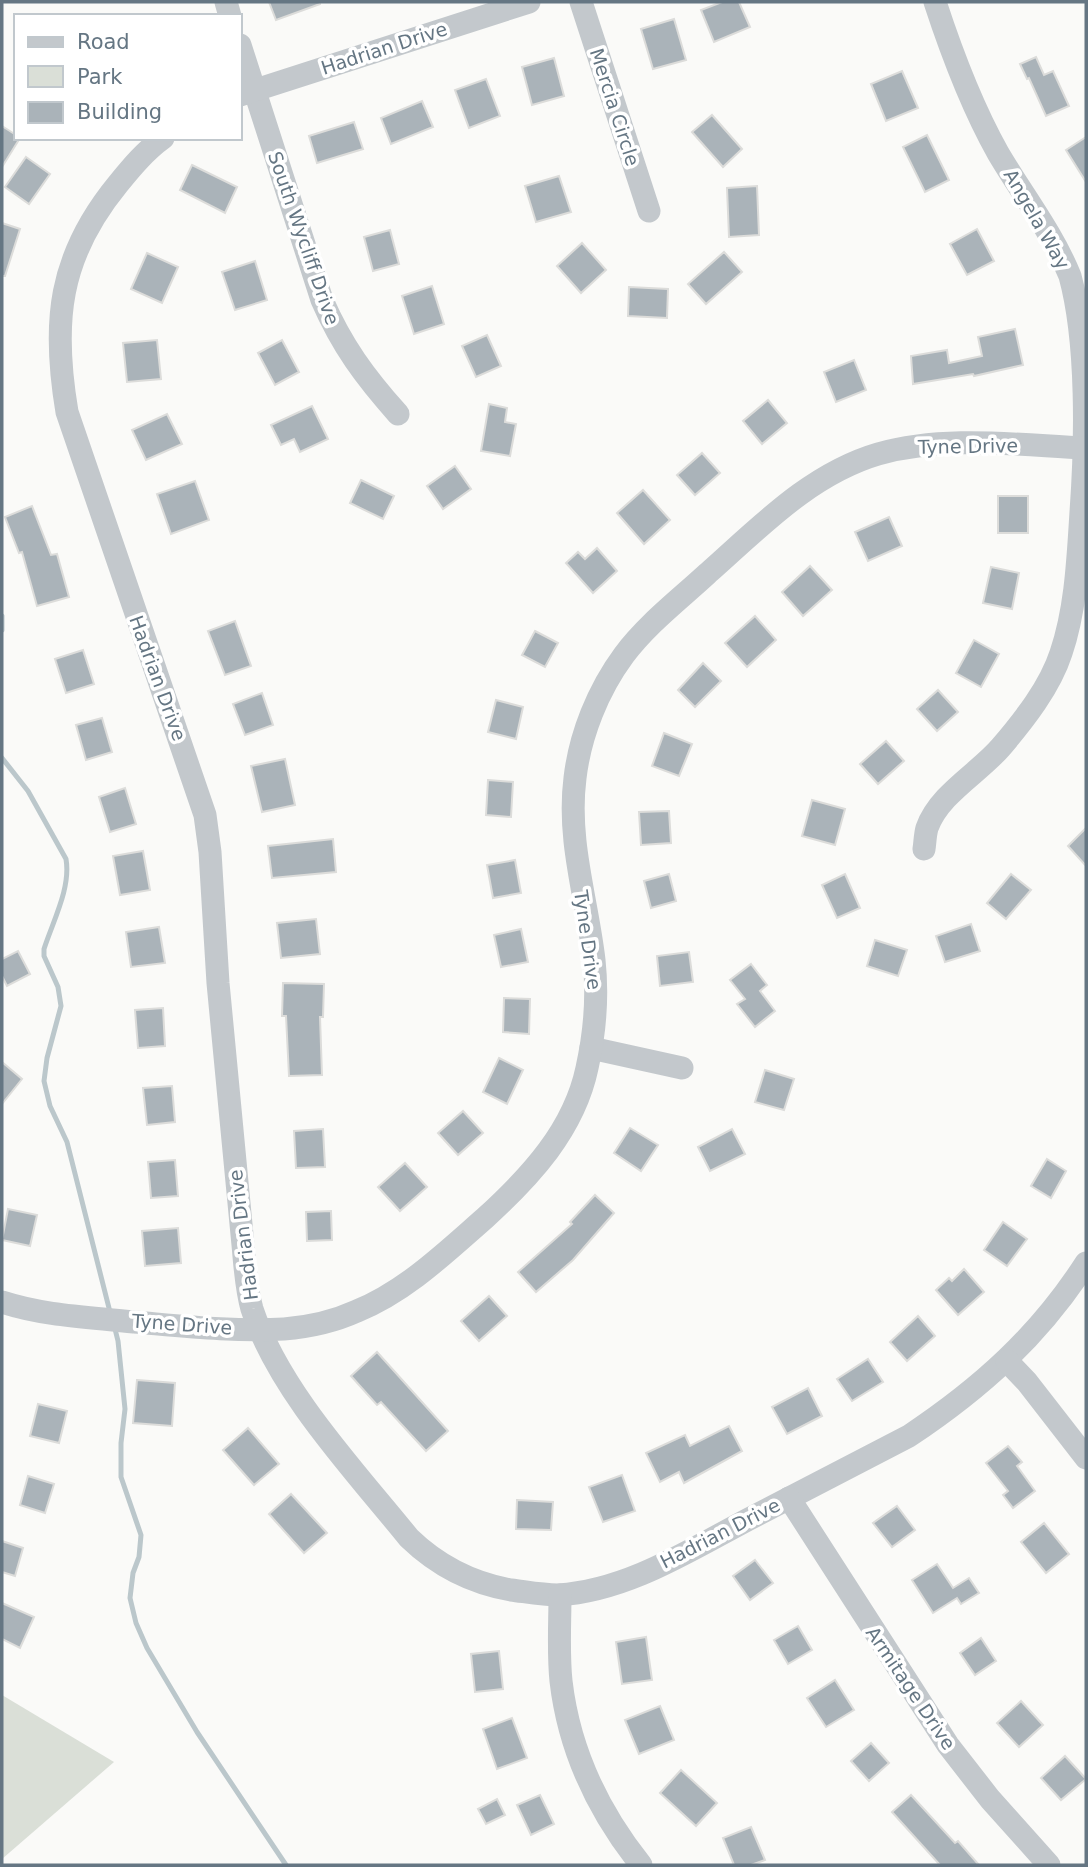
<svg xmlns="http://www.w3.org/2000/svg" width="1088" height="1867" font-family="'DejaVu Sans',sans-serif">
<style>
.green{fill:#dadfd7}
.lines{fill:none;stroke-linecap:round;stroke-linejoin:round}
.stream{stroke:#bbc7cb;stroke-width:5}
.building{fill:#aab3b9;stroke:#dcdcda;stroke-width:2}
.minor{stroke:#c3c8cc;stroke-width:23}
.labels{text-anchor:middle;stroke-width:7;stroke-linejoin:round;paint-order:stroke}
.street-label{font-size:19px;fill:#657683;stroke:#fff}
</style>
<rect width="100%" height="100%" fill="#fafaf8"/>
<path class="green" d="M2,1695L114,1762L2,1859Z"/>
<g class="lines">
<g class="stream">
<path d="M2,616V630"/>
<path d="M2,758L28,791L66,859C71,888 53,921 44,949V956L58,987L61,1006L47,1058L44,1081L50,1106L67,1142L110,1312"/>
<path d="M114,1325L118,1341L125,1409L121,1443V1477L141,1535L139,1557L133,1573L130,1598L136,1623L147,1648L197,1732L286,1865"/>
</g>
</g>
<g class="building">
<path d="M269,2H320V4L276,20Z"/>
<path d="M722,2H739L750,27L714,42L701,10Z"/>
<path d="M674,19L686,60L653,69L641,29Z"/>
<path d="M1036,57L1044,75L1053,71L1069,106L1046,116L1029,78L1027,79L1020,64Z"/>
<path d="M554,58L564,96L532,105L522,67Z"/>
<path d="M902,71L918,108L886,121L871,84Z"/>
<path d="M486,79L500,116L469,128L455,90Z"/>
<path d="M422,101L433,127L391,144L381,118Z"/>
<path d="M712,115L742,149L723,167L692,132Z"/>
<path d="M354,122L363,149L317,163L309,136Z"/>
<path d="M2,126L16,135V138H20L2,167Z"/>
<path d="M927,135L949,180L925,192L903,147Z"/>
<path d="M1086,137V182L1066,150Z"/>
<path d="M26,157L50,174L29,204L5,187Z"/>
<path d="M192,165L237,187L225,213L180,190Z"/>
<path d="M559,176L571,212L536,222L525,186Z"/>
<path d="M757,186L759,235L729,237L727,188Z"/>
<path d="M2,223L20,229L5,276H2Z"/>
<path d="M977,229L994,261L967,275L950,244Z"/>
<path d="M390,230L399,264L373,271L364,237Z"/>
<path d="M582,243L606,270L581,293L557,266Z"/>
<path d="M724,252L742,272L706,304L688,284Z"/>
<path d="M147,253L178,267L162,303L131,289Z"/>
<path d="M255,261L267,300L235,310L222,272Z"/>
<path d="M432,286L444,324L414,334L402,296Z"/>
<path d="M629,287L668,289L667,318L628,316Z"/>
<path d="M1015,329L1023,365L974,376L973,374L913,384L911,356L947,350L949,363L982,356L978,337Z"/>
<path d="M487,335L501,366L476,377L462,346Z"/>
<path d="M157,340L161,379L127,382L123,343Z"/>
<path d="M282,340L299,372L275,385L258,353Z"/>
<path d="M854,360L866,390L836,402L824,372Z"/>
<path d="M768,400L787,423L762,444L743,421Z"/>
<path d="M489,404L507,408L505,422L516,424L510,456L481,451Z"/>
<path d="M312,406L328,439L300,452L294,439L281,445L271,425Z"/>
<path d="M167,414L182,444L146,460L132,430Z"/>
<path d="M702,453L720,473L695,495L677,475Z"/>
<path d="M455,466L471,489L443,509L427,486Z"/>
<path d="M361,480L394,496L383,519L350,503Z"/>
<path d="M195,481L209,520L171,534L157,494Z"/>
<path d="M643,490L670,520L644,544L617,513Z"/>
<rect x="998" y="496" width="30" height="37"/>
<path d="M32,506L51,555L57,554L69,597L37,606L22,552L19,553L5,517Z"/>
<path d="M889,517L902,546L868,561L855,532Z"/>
<path d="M597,548L617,571L593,593L566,563L578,552L585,559Z"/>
<path d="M810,566L832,590L803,616L782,592Z"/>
<path d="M991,567L1019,573L1012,609L983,603Z"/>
<path d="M755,616L776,640L747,667L725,643Z"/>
<path d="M235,621L251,666L225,675L208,631Z"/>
<path d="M535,631L558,643L545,667L522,655Z"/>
<path d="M974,640L999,654L981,687L956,673Z"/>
<path d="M83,650L94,684L66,693L55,659Z"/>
<path d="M703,663L721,681L695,707L678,690Z"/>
<path d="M938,690L958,712L937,731L917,709Z"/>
<path d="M262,693L273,725L245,735L233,704Z"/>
<path d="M496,700L523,707L516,739L488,732Z"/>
<path d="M102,718L112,752L86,760L76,725Z"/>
<path d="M664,733L692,744L679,776L652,766Z"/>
<path d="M886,741L904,761L878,784L860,764Z"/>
<path d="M285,759L295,805L262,812L251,766Z"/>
<path d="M488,780L513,782L511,817L486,815Z"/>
<path d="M125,788L136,824L110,832L99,797Z"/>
<path d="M812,800L845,809L835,845L802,836Z"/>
<path d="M669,811L671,843L641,845L639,812Z"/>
<path d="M1086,828V866L1068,846Z"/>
<path d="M333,839L336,872L272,878L268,846Z"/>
<path d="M143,851L150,890L120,895L113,856Z"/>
<path d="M515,860L521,893L493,898L487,865Z"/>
<path d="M669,874L676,901L651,908L644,881Z"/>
<path d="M845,874L860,908L837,918L822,885Z"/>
<path d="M1011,874L1031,890L1006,919L987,903Z"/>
<path d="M316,919L320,954L281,958L277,923Z"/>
<path d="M971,924L980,951L945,962L936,936Z"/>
<path d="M159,927L165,963L131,967L126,932Z"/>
<path d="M521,929L528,962L501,967L494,935Z"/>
<path d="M875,940L907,950L898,976L867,966Z"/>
<path d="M18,951L30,974L7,986L2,976V959Z"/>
<path d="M689,952L693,982L660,986L657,956Z"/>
<path d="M751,964L767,985L760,991L775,1011L755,1027L737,1004L745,999L730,980Z"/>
<path d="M283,983L324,984L323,1017H320L322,1075L289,1076L286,1016H282Z"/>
<path d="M504,998L530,999L529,1034L503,1032Z"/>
<path d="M163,1008L165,1046L138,1048L135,1010Z"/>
<path d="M499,1058L523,1070L507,1104L483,1092Z"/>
<path d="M2,1062L22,1079L2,1104Z"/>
<path d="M765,1070L794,1079L784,1110L755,1102Z"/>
<path d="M172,1086L175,1122L147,1125L143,1088Z"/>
<path d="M463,1111L483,1133L458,1155L438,1133Z"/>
<path d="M630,1128L658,1145L641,1171L614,1153Z"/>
<path d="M323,1129L325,1167L296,1168L294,1131Z"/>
<path d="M732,1129L745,1154L710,1171L698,1147Z"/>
<path d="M1047,1159L1066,1171L1051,1198L1031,1186Z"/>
<path d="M175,1160L178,1196L151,1198L148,1162Z"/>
<path d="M405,1163L427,1187L400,1211L378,1187Z"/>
<path d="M595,1195L614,1213L573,1260L536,1292L518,1272L572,1224L570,1222Z"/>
<path d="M8,1209L37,1215L30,1246L2,1240Z"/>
<path d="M331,1211L332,1240L307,1241L306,1212Z"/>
<path d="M1003,1222L1027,1239L1007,1266L984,1250Z"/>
<path d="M178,1228L181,1263L145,1266L142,1231Z"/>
<path d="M964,1269L984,1292L958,1315L936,1290L949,1278L952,1281Z"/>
<path d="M489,1296L507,1316L479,1341L461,1321Z"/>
<path d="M918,1316L935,1336L907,1361L890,1342Z"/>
<path d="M377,1352L448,1431L426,1451L381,1402L377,1405L351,1376Z"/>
<path d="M868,1359L883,1382L852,1401L837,1379Z"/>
<path d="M137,1380L175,1383L172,1426L133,1423Z"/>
<path d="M808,1388L822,1416L787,1434L772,1407Z"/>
<path d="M38,1404L67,1411L59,1443L30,1436Z"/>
<path d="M729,1426L742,1451L684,1483L679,1472L660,1482L646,1453L685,1435L690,1446Z"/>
<path d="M248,1428L279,1464L254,1485L223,1450Z"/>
<path d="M1008,1446L1022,1462L1017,1466L1035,1491L1013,1508L1003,1495L1008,1491L986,1463Z"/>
<path d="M622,1475L635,1511L603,1522L589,1487Z"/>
<path d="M28,1476L54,1484L45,1513L20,1505Z"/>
<path d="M291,1494L327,1533L304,1553L269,1514Z"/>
<path d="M517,1500L553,1502L551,1530L516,1529Z"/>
<path d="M897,1506L915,1530L892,1547L873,1523Z"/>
<path d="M1044,1523L1069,1554L1046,1573L1021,1542Z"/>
<path d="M2,1541L23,1548L15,1576L2,1572Z"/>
<path d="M755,1560L773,1583L750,1600L733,1576Z"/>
<path d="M937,1564L953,1588L969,1578L979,1593L961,1604L957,1598L933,1613L912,1580Z"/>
<path d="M2,1603L34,1617L20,1648L2,1639Z"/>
<path d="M798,1626L812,1650L788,1664L774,1640Z"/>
<path d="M646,1637L652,1680L622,1684L616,1642Z"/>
<path d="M981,1638L996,1661L975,1675L960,1653Z"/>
<path d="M499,1651L503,1689L475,1692L471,1654Z"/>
<path d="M835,1680L854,1710L826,1727L807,1698Z"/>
<path d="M1021,1701L1043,1725L1019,1747L997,1723Z"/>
<path d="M660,1706L674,1740L639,1754L625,1720Z"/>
<path d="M512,1718L527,1758L497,1769L483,1729Z"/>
<path d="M871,1743L889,1763L869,1781L851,1761Z"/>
<path d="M1065,1756L1086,1779L1061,1800L1041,1778Z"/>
<path d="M681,1770L717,1803L696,1826L660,1793Z"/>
<path d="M540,1795L554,1824L531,1835L517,1805Z"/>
<path d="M911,1795L955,1843L958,1841L979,1865H940L892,1812Z"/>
<path d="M497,1799L505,1815L486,1824L478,1809Z"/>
<path d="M751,1827L765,1860L751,1865H734L723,1838Z"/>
</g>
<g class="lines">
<g class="minor">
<path d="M226,2L230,16"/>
<path d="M581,2L649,211"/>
<path d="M240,45L322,300C342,346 365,377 398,414"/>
<path d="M240,95L529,2"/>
<path d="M163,138C145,151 131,168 118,184C58,257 52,323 67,412L205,815L210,852L218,983L243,1245C245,1266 246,1288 252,1309C279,1391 355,1471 409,1538C438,1566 471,1583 511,1590C527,1592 542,1595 558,1595C627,1591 690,1550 749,1519C802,1491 856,1464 909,1436C981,1388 1039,1336 1086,1263"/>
<path d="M924,849C925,843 925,835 927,828C939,794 979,773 1001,747C1024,720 1050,687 1061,653C1076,609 1078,559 1081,512C1086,443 1088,342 1070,276C1052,232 1022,194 998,153C971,105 952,54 935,2"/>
<path d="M591,1048L682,1068"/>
<path d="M2,1302C45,1316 89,1317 134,1322C182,1326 236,1332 284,1329C309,1327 335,1321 357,1311C406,1291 445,1253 485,1218C530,1177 574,1130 587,1068C595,1032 598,997 594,960C587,899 567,841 575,778C580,735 598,690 624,655C647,624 680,599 708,573C759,528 810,474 878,454C945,435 1017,445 1086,448"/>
<path d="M1007,1361L1027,1382L1086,1458"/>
<path d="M789,1498L948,1745L990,1799L1049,1865"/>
<path d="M560,1595C560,1623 558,1652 561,1681C569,1750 598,1811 641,1865"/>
</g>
</g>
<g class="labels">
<g class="street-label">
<text transform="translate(384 48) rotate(-18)" y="7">Hadrian Drive</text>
<text transform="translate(615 107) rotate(72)" y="7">Mercia Circle</text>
<text transform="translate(1037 219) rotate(60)" y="7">Angela Way</text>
<text transform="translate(304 238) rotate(71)" y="7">South Wycliff Drive</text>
<text transform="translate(968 446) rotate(-1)" y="7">Tyne Drive</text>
<text transform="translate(158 678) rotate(70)" y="7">Hadrian Drive</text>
<text transform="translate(588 940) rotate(82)" y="7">Tyne Drive</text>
<text transform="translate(243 1235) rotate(-97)" y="7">Hadrian Drive</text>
<text transform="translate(182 1324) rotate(4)" y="7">Tyne Drive</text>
<text transform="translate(720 1533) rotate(-27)" y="7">Hadrian Drive</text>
<text transform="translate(911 1688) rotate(56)" y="7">Armitage Drive</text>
</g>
</g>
<rect width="1088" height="1867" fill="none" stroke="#657683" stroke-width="7"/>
<rect x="14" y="14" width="228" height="126" fill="#ffffff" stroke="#c1c8cd" stroke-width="2"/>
<rect x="28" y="37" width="35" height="10" fill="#c3c8cc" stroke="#c1c8cd" stroke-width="2"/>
<text x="77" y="49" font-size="21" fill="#657683">Road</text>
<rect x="28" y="66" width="35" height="21" fill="#dadfd7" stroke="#c1c8cd" stroke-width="2"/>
<text x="77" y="84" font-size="21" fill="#657683">Park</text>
<rect x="28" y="102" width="35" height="21" fill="#aab3b9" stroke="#c1c8cd" stroke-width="2"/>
<text x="77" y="119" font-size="21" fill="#657683">Building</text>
</svg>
